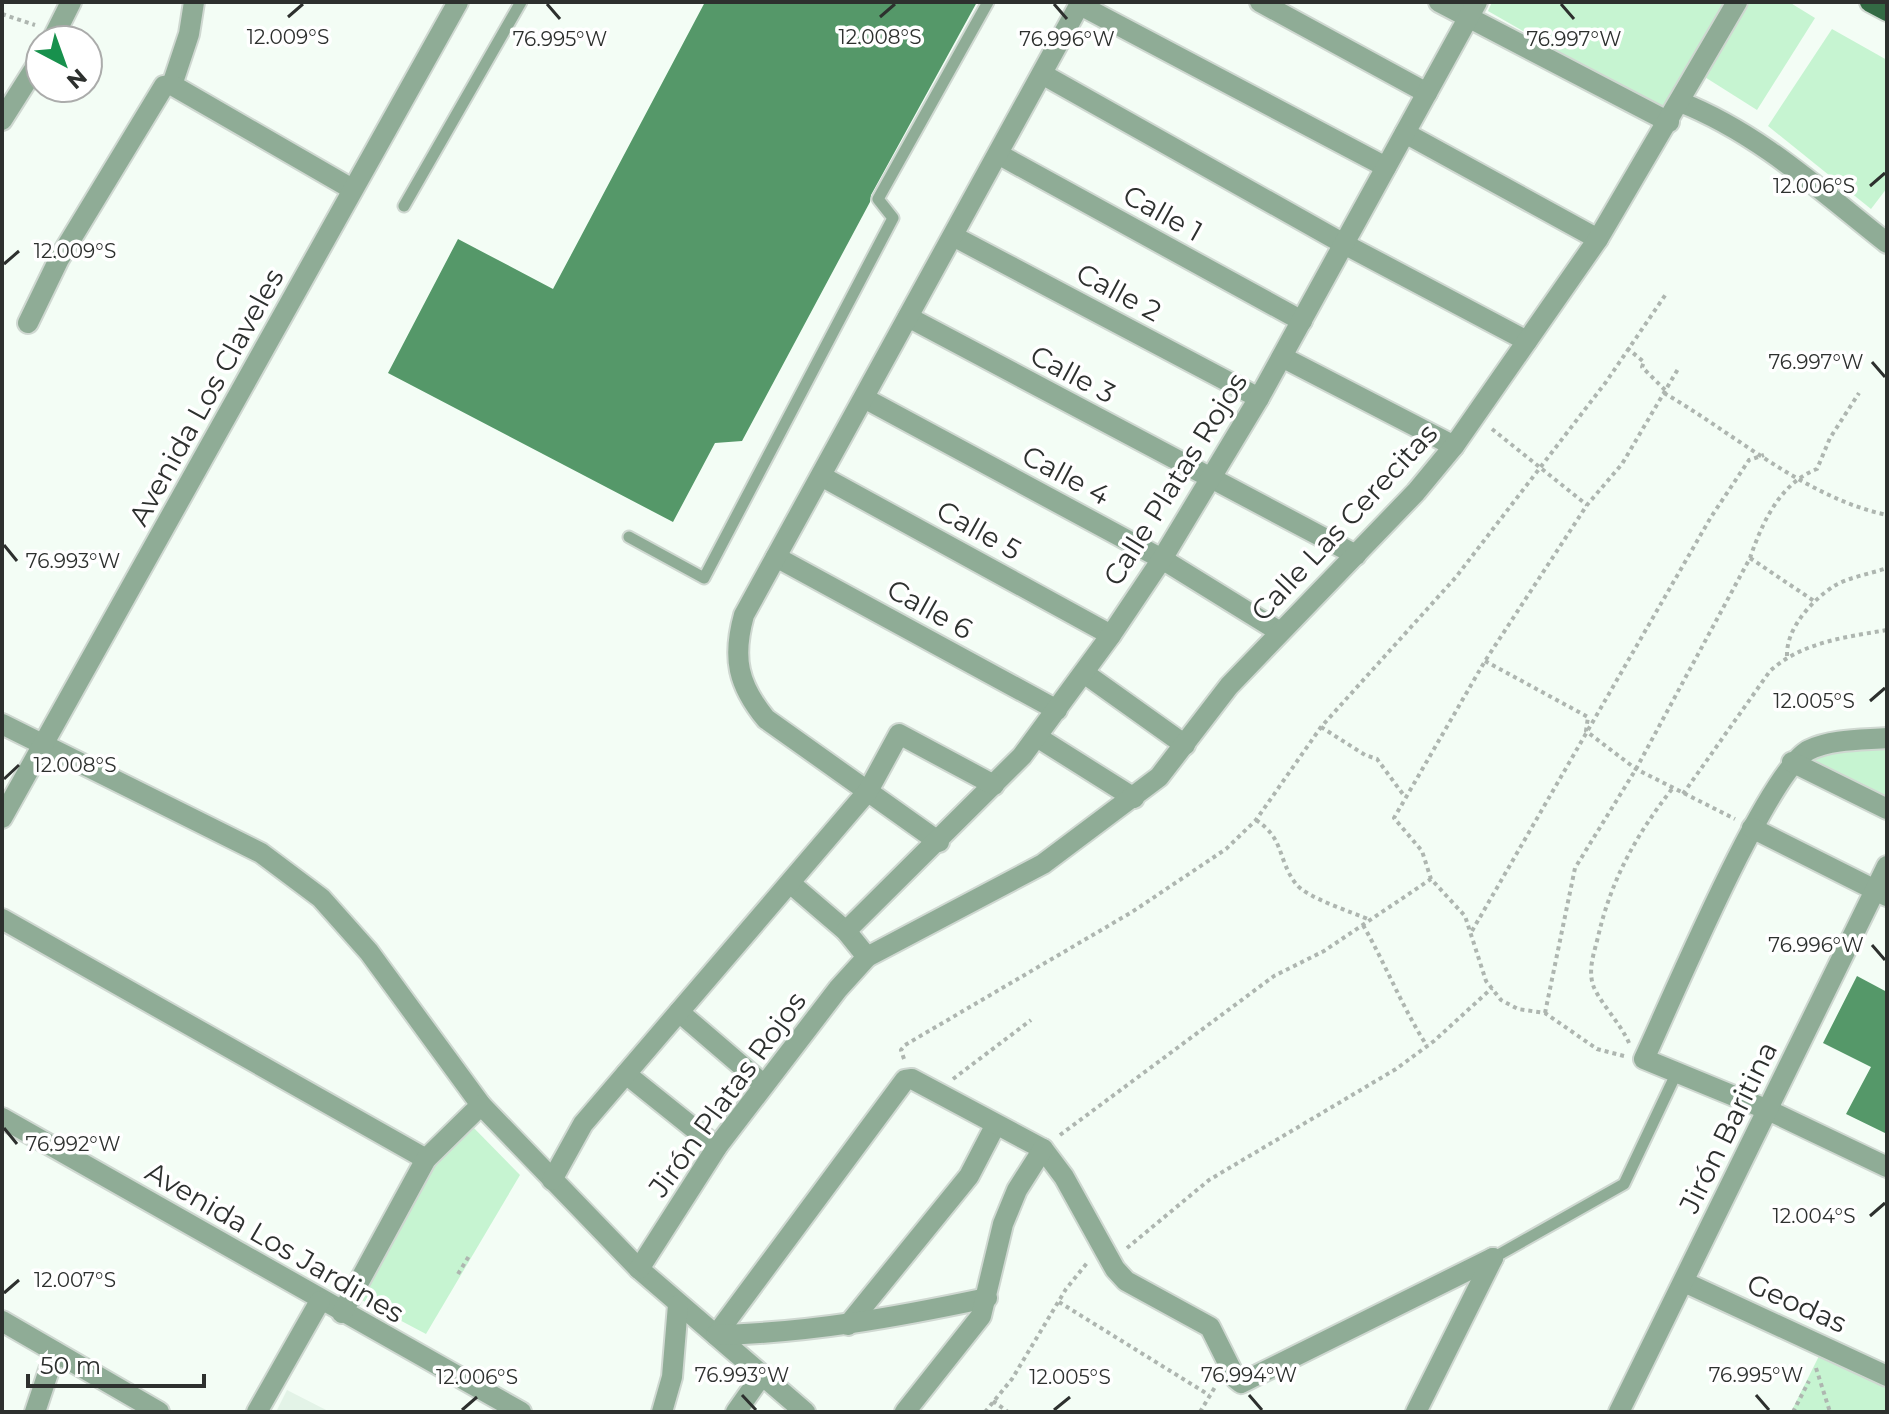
<svg xmlns="http://www.w3.org/2000/svg" width="1889" height="1414" font-family="Montserrat,sans-serif">
<style>
.built{fill:#e3f3e7}
.green{fill:#c6f4d1}
.building{fill:#559869}
.lines{fill:none;stroke-linecap:round;stroke-linejoin:round}
.service-casing{stroke:#cfd8d1;stroke-width:15}
.minor-casing{stroke:#cfd8d1;stroke-width:24}
.primary-casing{stroke:#cfd8d1;stroke-width:24}
.path{stroke:#aeb6b0;stroke-width:4;stroke-dasharray:4 4;stroke-linecap:butt}
.service{stroke:#8fac96;stroke-width:11}
.minor{stroke:#8fac96;stroke-width:20}
.primary{stroke:#336a44;stroke-width:20}
.ticks{fill:none;stroke:#2d302e;stroke-width:3}
.labels{text-anchor:middle;stroke-width:7;stroke-linejoin:round;paint-order:stroke}
.street-label{font-size:28px;fill:#2d302e;stroke:#fff}
.ticks-label{font-size:20px;text-anchor:middle;fill:#2d302e;stroke:#fff;stroke-width:7;stroke-linejoin:round;paint-order:stroke}
</style>
<rect width="100%" height="100%" fill="#f3fdf5"/>
<path class="built" d="M287,1390L330,1412H276Z"/>
<g class="green">
<path d="M1492,2H1725L1662,111L1488,11Z"/>
<path d="M1746,2H1789L1815,18L1757,110L1700,74Z"/>
<path d="M1832,29L1887,60V188L1871,209L1768,126Z"/>
<path d="M1887,743V798L1814,762L1822,753Z"/>
<path d="M468,1122L520,1175L426,1334L356,1297L432,1160Z"/>
<path d="M1824,1346L1887,1378V1412H1791Z"/>
</g>
<g class="building">
<path d="M705,2H977L871,195L870,202L742,441L715,443L673,522L388,373L458,239L553,289Z"/>
<path d="M1857,976L1887,992V1134L1846,1114L1871,1067L1823,1043Z"/>
</g>
<g class="lines">
<g class="service-casing">
<g id="service">
<path d="M404,206L521,2"/>
<path d="M629,537L704,578L893,218L878,199L988,2"/>
<path d="M1493,1258L1624,1184L1677,1072"/>
</g>
</g>
<g class="minor-casing">
<g id="minor">
<path d="M1260,2L1427,93"/>
<path d="M1439,2L1669,122"/>
<path d="M1080,5L1386,167"/>
<path d="M52,40L71,2"/>
<path d="M1042,74L1344,244L1527,341"/>
<path d="M172,85L189,34L194,2"/>
<path d="M1680,102C1759,133 1821,191 1887,243"/>
<path d="M2,120L40,60"/>
<path d="M1405,133L1598,239"/>
<path d="M998,154L1302,321"/>
<path d="M953,236L1259,398"/>
<path d="M908,317L1356,555"/>
<path d="M28,323L59,259L164,86L172,85L352,189"/>
<path d="M1282,357L1454,446"/>
<path d="M864,398L1162,559L1280,632"/>
<path d="M821,476L1111,635"/>
<path d="M776,557L1057,710"/>
<path d="M1084,673L1185,745"/>
<path d="M2,724L261,853L321,898L369,952L481,1105L639,1269L805,1412"/>
<path d="M1037,737L1134,798"/>
<path d="M1887,738C1862,740 1832,739 1809,750C1768,769 1669,1006 1644,1059L1768,1110L1887,1167"/>
<path d="M1792,762L1887,809"/>
<path d="M2,818L458,2"/>
<path d="M1752,828L1887,896"/>
<path d="M939,842L766,719C738,685 732,658 744,615L1081,2"/>
<path d="M790,883L846,931L867,957"/>
<path d="M2,919L426,1159"/>
<path d="M846,931L1022,756L1111,635L1162,559L1259,398L1477,2"/>
<path d="M679,1012L764,1085"/>
<path d="M626,1074L717,1147"/>
<path d="M2,1118L521,1412"/>
<path d="M552,1180L583,1124L868,791L899,734L994,785"/>
<path d="M639,1269L717,1147L838,989L867,957L1043,864L1159,777L1229,686L1416,492L1454,446L1598,239L1737,2"/>
<path d="M1684,1282L1887,1376"/>
<path d="M342,1313L426,1159L481,1105"/>
<path d="M2,1321L159,1412"/>
<path d="M848,1325L969,1176L995,1126"/>
<path d="M716,1335L905,1080L912,1079L1043,1149L1064,1177L1115,1269L1126,1281L1210,1327L1236,1379L1241,1383L1493,1258"/>
<path d="M716,1335C809,1333 897,1317 987,1298"/>
<path d="M35,1412L55,1352"/>
<path d="M257,1412L320,1301"/>
<path d="M662,1412L672,1377L678,1305"/>
<path d="M736,1412L762,1375"/>
<path d="M905,1412L981,1316L1003,1224L1017,1190L1043,1149"/>
<path d="M1416,1412L1493,1258"/>
<path d="M1619,1412L1887,866"/>
</g>
</g>
<g class="primary-casing">
<path id="primary" d="M1870,2L1887,11"/>
</g>
<g class="path">
<path d="M2,14L35,25"/>
<path d="M1627,348L1644,362L1642,367L1665,390"/>
<path d="M1664,393C1735,434 1806,498 1887,515"/>
<path d="M1492,429L1587,505"/>
<path d="M1750,558L1814,601"/>
<path d="M1787,656C1786,629 1811,601 1834,586C1849,577 1870,574 1887,568"/>
<path d="M1485,661L1588,717L1586,731L1636,769L1735,819"/>
<path d="M1321,727L1365,755L1377,759L1405,797"/>
<path d="M1683,794L1770,671C1802,642 1846,637 1887,630"/>
<path d="M1256,820C1285,839 1277,859 1296,884C1307,898 1352,912 1370,920"/>
<path d="M1363,925C1386,965 1402,1007 1427,1046"/>
<path d="M1472,931L1711,517L1749,460L1764,455"/>
<path d="M1545,1013L1575,868L1636,769L1750,558C1762,523 1780,483 1817,469L1830,438L1859,393"/>
<path d="M1629,1043C1621,1024 1598,1000 1593,985C1588,969 1594,953 1598,937C1611,880 1636,835 1672,789"/>
<path d="M1624,1056L1597,1049L1545,1013L1518,1009L1501,1000L1486,981L1465,916L1431,879L1422,851L1394,818L1485,661L1587,505L1622,464L1678,369"/>
<path d="M904,1059L901,1050L905,1045L1132,912L1226,849L1256,820L1321,727L1456,577L1606,382L1666,294"/>
<path d="M953,1079L1031,1020"/>
<path d="M1060,1135L1274,976L1324,951L1431,879"/>
<path d="M1127,1248L1209,1180L1396,1069L1434,1041L1492,988"/>
<path d="M458,1274L469,1256"/>
<path d="M1059,1302L1209,1395"/>
<path d="M1816,1368L1830,1412"/>
<path d="M993,1401L1008,1412"/>
<path d="M985,1412L1012,1379L1066,1289L1087,1263"/>
<path d="M1200,1412L1215,1387"/>
<path d="M1793,1412L1809,1381"/>
</g>
<use href="#service" class="service"/>
<use href="#minor" class="minor"/>
<use href="#primary" class="primary"/>
</g>
<path class="ticks" d="M547,4L560,19M1054,4L1067,19M1561,4L1574,19M288,17L303,4M880,17L895,4M1870,186L1885,173M4,264L19,251M1872,362L1885,377M4,545L17,561M1870,701L1885,688M4,779L19,765M1872,945L1885,960M4,1128L17,1144M1870,1216L1885,1203M4,1293L19,1280M742,1395L756,1410M1249,1395L1262,1410M1756,1395L1769,1410M462,1410L477,1397M1054,1410L1070,1397"/>
<g class="labels">
<g class="street-label">
<text transform="translate(1163 213) rotate(29)" y="10">Calle 1</text>
<text transform="translate(1119 292) rotate(28)" y="10">Calle 2</text>
<text transform="translate(1073 374) rotate(28)" y="10">Calle 3</text>
<text transform="translate(206 397) rotate(-61)" y="10">Avenida Los Claveles</text>
<text transform="translate(1066 475) rotate(28)" y="10">Calle 4</text>
<text transform="translate(1175 479) rotate(-58)" y="10">Calle Platas Rojos</text>
<text transform="translate(1344 522) rotate(-47)" y="10">Calle Las Cerecitas</text>
<text transform="translate(979 530) rotate(29)" y="10">Calle 5</text>
<text transform="translate(930 609) rotate(29)" y="10">Calle 6</text>
<text transform="translate(727 1094) rotate(-54)" y="10">Jirón Platas Rojos</text>
<text transform="translate(1728 1127) rotate(-64)" y="10">Jirón Baritina</text>
<text transform="translate(275 1242) rotate(30)" y="10">Avenida Los Jardines</text>
<text transform="translate(1797 1303) rotate(24)" y="10">Geodas</text>
</g>
</g>
<g class="ticks-label">
<text x="288" y="44">12.009°S</text>
<text x="880" y="44">12.008°S</text>
<text x="560" y="46">76.995°W</text>
<text x="1574" y="46">76.997°W</text>
<text x="1067" y="46">76.996°W</text>
<text x="1814" y="193">12.006°S</text>
<text x="75" y="258">12.009°S</text>
<text x="1816" y="369">76.997°W</text>
<text x="73" y="568">76.993°W</text>
<text x="1814" y="708">12.005°S</text>
<text x="75" y="772">12.008°S</text>
<text x="1816" y="952">76.996°W</text>
<text x="73" y="1151">76.992°W</text>
<text x="1814" y="1223">12.004°S</text>
<text x="75" y="1287">12.007°S</text>
<text x="742" y="1382">76.993°W</text>
<text x="1249" y="1382">76.994°W</text>
<text x="1756" y="1382">76.995°W</text>
<text x="477" y="1384">12.006°S</text>
<text x="1070" y="1384">12.005°S</text>
</g>
<rect width="1889" height="1414" fill="none" stroke="#2d302e" stroke-width="8"/>
<g transform="translate(64 64) rotate(139)"><circle r="38" fill="#ffffff" stroke="#abacab" stroke-width="2"/>
<path d="M0-6L14 30L0 20L-14 30Z" fill="#18914d"/>
<text y="-12" font-size="22" font-weight="bold" text-anchor="middle" fill="#2d302e">N</text>
</g>
<path d="M28 1374v12h176v-12" fill="none" stroke="#2d302e" stroke-width="4"/>
<text x="40" y="1374" font-size="24" fill="#2d302e" stroke="#ffffff" stroke-width="6" paint-order="stroke">50 m</text>
</svg>
